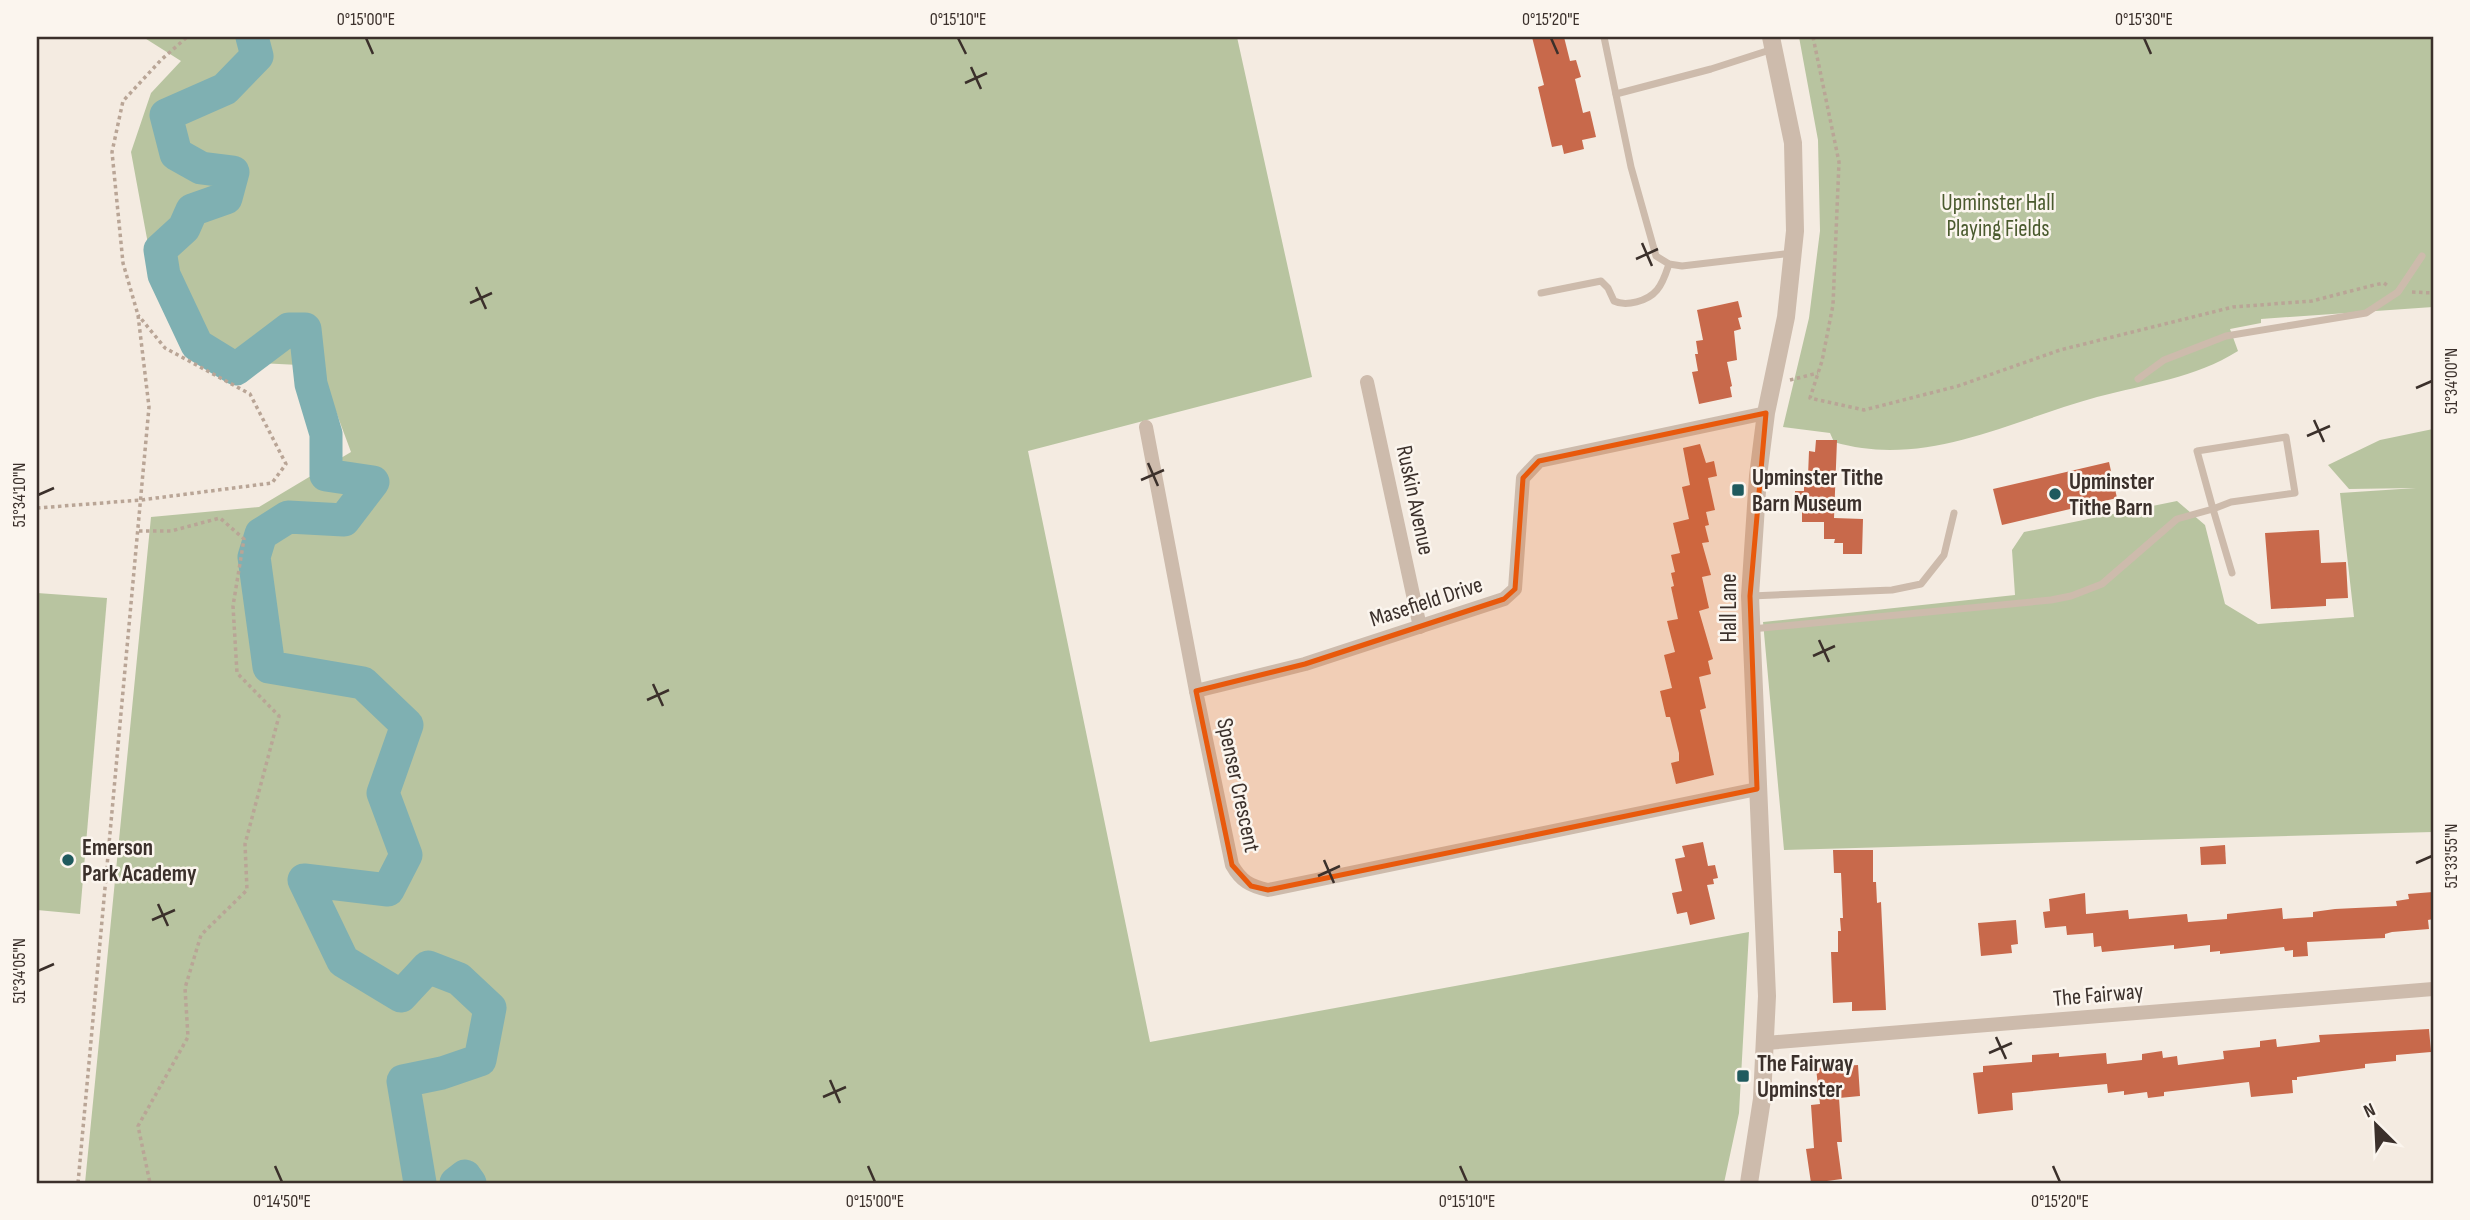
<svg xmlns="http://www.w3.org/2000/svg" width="2470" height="1220" font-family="'Sofia Sans Condensed',sans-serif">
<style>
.green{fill:#b8c4a0}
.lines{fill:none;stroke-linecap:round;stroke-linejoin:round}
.river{stroke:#7fb0b2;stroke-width:33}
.building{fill:#c8694b}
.path{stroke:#b9a596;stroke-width:3.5;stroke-dasharray:3.5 3.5;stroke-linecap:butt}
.service{stroke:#cdbbac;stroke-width:7}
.minor{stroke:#cdbbac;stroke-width:14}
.tertiary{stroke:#cdbbac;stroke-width:18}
.marked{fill:#e8590c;fill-opacity:0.2;stroke:#e8590c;stroke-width:5;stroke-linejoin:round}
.ticks{fill:none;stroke:#3b302b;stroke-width:2.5}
.poi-dot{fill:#1f5a5e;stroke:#fbf5ee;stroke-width:2.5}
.labels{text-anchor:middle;stroke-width:5;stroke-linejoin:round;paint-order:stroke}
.park-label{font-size:23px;fill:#4a5a2e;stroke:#fbf5ee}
.poi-label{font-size:23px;font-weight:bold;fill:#3b302b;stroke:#fbf5ee;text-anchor:start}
.street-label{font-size:23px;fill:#3b302b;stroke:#fbf5ee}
.neatline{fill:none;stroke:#3b302b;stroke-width:2.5}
.ticks-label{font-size:18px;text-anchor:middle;fill:#3b302b}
</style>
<rect width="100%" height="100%" fill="#f4ebe1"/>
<g class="green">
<path d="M143,37H1237L1312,377L1028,451L1150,1042L1749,932L1739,1113L1724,1183H85L151,517L259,507L351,452L319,366L241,362L187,327L153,271L131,152L151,93L181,61Z"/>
<path d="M1799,37H2433V307L2261,319V323L2230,329L2238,351C2195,378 2146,384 2097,397C2012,420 1925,469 1834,442L1830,433L1783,427L1809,318L1820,231L1818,140Z"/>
<path d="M2433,429V832L1784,850L1763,622L2015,595L2012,550L2024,532L2177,501L2205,525L2225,604L2258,624L2354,617L2340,493L2416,488L2349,489L2328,465L2380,440Z"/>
<path d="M37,593L107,598L80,914L37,910Z"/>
</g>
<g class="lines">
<g class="river">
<path d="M252,37L257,56L225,89L166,115L176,154L201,168L233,172L226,198L192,210L184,228L160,250L164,275L197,345L236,369L289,329H305L311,384L326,434V475L373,482L344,520L288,517L261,534L254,557L269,667L363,683L407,725L383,793L406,855L388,890L304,880L343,961L401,996L428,967L459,979L490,1008L480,1060L442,1073L403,1081L420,1183"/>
<path d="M456,1183L465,1176L470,1183"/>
</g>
</g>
<g class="building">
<path d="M1532,37H1564L1570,61L1576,60L1581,77L1575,79L1583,113L1590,111L1596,137L1582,140L1584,149L1564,154L1562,145L1552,147L1538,87L1544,85Z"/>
<path d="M1738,301L1742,317L1738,318L1741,329L1734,331L1737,360L1727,362L1732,386L1730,387L1732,397L1699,404L1692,372L1698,371L1695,354H1698L1696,341L1703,340L1697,310Z"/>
<path d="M1816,440H1837L1834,518L1863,519L1862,554H1843V543H1834L1835,539H1824V522H1802V510H1795V491H1804V476H1808L1809,451L1815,452Z"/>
<path d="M1700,444L1706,463L1714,461L1717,476L1708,478L1715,510L1706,512L1709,525L1705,526L1709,542L1702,543L1711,575L1702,577L1709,608L1699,611L1713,659L1708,661L1711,674L1699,677L1706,708L1700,710L1714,775L1676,784L1671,763L1679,761V753L1670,717H1666L1660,691L1672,688L1664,655L1675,652L1667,621L1678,619L1671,587L1674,586L1671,573L1675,572L1671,555L1680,553L1673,523L1689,519L1682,487L1690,485L1683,448Z"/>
<path d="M2109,462L2117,498L2002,525L1993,489Z"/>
<path d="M2319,530L2321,563L2346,562L2348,598L2326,599V606L2271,609L2265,533Z"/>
<path d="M1703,842L1708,866L1715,865L1718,878L1713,879L1714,884L1707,885L1715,919L1690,925L1687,912L1677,914L1672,893L1682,891L1675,859L1685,857L1682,846Z"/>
<path d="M2225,845L2226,864L2201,865L2200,847Z"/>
<path d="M1833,850H1873V882H1876L1877,903L1881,902L1886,1010L1852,1011V1002L1833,1003L1831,952H1838V931H1841L1840,918H1843L1841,873H1834Z"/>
<path d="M2433,892V919L2428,920L2429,929L2392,932L2385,934V938L2307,942L2308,956L2293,957V950L2285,951L2284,947L2220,954V951L2210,952V945L2174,949V945L2102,952L2101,946L2094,947L2093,933L2067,935L2066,926L2045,928L2043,912L2050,911L2049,899L2085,893L2086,914L2128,910L2129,919L2187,914L2188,922L2227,919V914L2282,908L2283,919L2313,917V912L2335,909L2397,906L2396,901L2409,899L2408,894Z"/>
<path d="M2016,920L2018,944L2011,945L2012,953L1981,956L1978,923Z"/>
<path d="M2429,1029L2431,1052L2396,1055V1061L2365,1064V1068L2297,1077V1080H2292L2293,1093L2251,1097L2249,1082L2164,1092V1096L2148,1098L2147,1092L2124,1095V1091L2108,1093L2107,1084L2012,1093L2013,1110L1978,1114L1973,1073L1983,1072V1066L2032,1062V1055L2059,1053V1057L2106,1053L2107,1064L2142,1060V1054L2162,1051L2163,1058L2177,1056L2178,1065L2224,1059L2223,1051L2260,1047V1041L2276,1039L2277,1047L2320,1042L2319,1035Z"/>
<path d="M1858,1065L1860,1096L1839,1098L1842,1142H1837L1842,1179L1827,1181L1828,1183H1811L1806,1149L1814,1148L1811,1105L1820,1104L1816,1068Z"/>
</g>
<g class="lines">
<g class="path">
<path d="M1813,37L1839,162L1833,305L1822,361L1810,398L1864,410L1958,386L2060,350L2233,307L2312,301L2374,285L2384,283L2388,286"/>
<path d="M2412,292L2433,293"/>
<path d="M1790,380L1818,373"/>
<path d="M37,508L141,500L272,483L286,464L250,394L165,348L138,315"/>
<path d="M139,531H171L220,518L244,539L233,606L237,673L279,716L245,844L247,890L201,935L185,988L188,1037L138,1126L150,1183"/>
<path d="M78,1183L149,407L138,315L123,263L112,152L123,101L161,60L187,37"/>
</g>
<g class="service">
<path d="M1604,37L1631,167L1656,256L1669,264L1682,266L1792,253"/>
<path d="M1616,94L1711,69L1773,49"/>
<path d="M1541,293L1601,281L1608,288L1614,301C1626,307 1648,301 1657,290C1663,283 1666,273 1669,264"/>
<path d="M2138,379L2164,360L2226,336L2366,313L2398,292L2422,256"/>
<path d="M2286,437L2295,493L2231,502L2213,509L2197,451Z"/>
<path d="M1751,596L1892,590L1921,584L1944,555L1954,513"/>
<path d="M1752,629L2051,600L2071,596L2102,584L2177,519L2213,509L2232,573"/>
</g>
<g class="minor">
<path d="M1367,382L1420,627"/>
<path d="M1146,427L1196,691L1232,865C1241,881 1250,886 1268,890L1757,789"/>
<path d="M1196,691L1305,664L1504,599L1515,589L1523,478L1539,461L1766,413"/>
<path d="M1766,1043L2433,989"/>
</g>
<path class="tertiary" d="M1749,1183L1762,1099L1767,996L1750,596L1758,476L1766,413L1786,317L1795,231L1793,143L1771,37"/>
</g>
<path class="marked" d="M1766,413L1750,596L1757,789L1268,890L1251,886L1232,865L1196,691L1305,664L1504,599L1515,589L1523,478L1539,461Z"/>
<path class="ticks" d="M366,38L373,54M958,38L966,54M1551,38L1558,54M2144,38L2151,54M971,67L981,89M965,83L987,73M1642,243L1652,266M1636,259L1658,249M476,287L486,309M470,303L492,293M2416,388L2432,381M2314,420L2324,442M2307,436L2330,426M1148,463L1158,486M1141,480L1164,470M38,495L54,488M1819,640L1829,662M1813,656L1835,646M653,684L663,706M647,700L669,690M1324,860L1334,883M2416,863L2432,856M1318,876L1340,866M158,904L168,926M152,920L175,910M38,971L54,964M1996,1037L2006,1059M1989,1053L2012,1043M830,1080L840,1103M823,1097L846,1087M275,1166L282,1182M868,1166L875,1182M1460,1166L1467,1182M2053,1166L2060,1182"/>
<g class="poi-dot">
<rect x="1731" y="483" width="14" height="14" rx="3.5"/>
<circle cx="2055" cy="494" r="7"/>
<circle cx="68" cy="860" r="7"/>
<rect x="1736" y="1069" width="14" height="14" rx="3.5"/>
</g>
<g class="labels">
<g class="park-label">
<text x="1998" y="210">Upminster Hall<tspan x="1998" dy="26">Playing Fields</tspan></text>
</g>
<g class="poi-label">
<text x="1752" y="485">Upminster Tithe<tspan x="1752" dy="26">Barn Museum</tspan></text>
<text x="2069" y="489">Upminster<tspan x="2069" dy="26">Tithe Barn</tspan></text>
<text x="82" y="855">Emerson<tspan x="82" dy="26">Park Academy</tspan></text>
<text x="1757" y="1071">The Fairway<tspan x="1757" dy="26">Upminster</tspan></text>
</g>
<g class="street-label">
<text transform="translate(1416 500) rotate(78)" y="8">Ruskin Avenue</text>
<text transform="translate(1426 601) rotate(-18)" y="8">Masefield Drive</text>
<text transform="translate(1728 608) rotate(-90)" y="8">Hall Lane</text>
<text transform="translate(1239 785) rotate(78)" y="8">Spenser Crescent</text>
<text transform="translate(2098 994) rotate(-5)" y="8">The Fairway</text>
</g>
</g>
<rect width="2470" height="1220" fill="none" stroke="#fbf5ee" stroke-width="77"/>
<g transform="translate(2376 1125) rotate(336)" stroke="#fbf5ee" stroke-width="5" paint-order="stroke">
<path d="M0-5L12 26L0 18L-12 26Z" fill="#3b302b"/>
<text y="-10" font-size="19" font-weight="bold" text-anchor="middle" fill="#3b302b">N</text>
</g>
<rect x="38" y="38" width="2394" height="1144" class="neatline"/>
<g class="ticks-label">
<text x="366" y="25">0°15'00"E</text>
<text x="958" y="25">0°15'10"E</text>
<text x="1551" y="25">0°15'20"E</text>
<text x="2144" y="25">0°15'30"E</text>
<text transform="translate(2451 381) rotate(-90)" y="6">51°34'00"N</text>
<text transform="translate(19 495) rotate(-90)" y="6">51°34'10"N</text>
<text transform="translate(2451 856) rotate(-90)" y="6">51°33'55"N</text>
<text transform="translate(19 971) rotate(-90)" y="6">51°34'05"N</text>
<text x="282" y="1207">0°14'50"E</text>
<text x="875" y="1207">0°15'00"E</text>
<text x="1467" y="1207">0°15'10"E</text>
<text x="2060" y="1207">0°15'20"E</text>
</g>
</svg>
